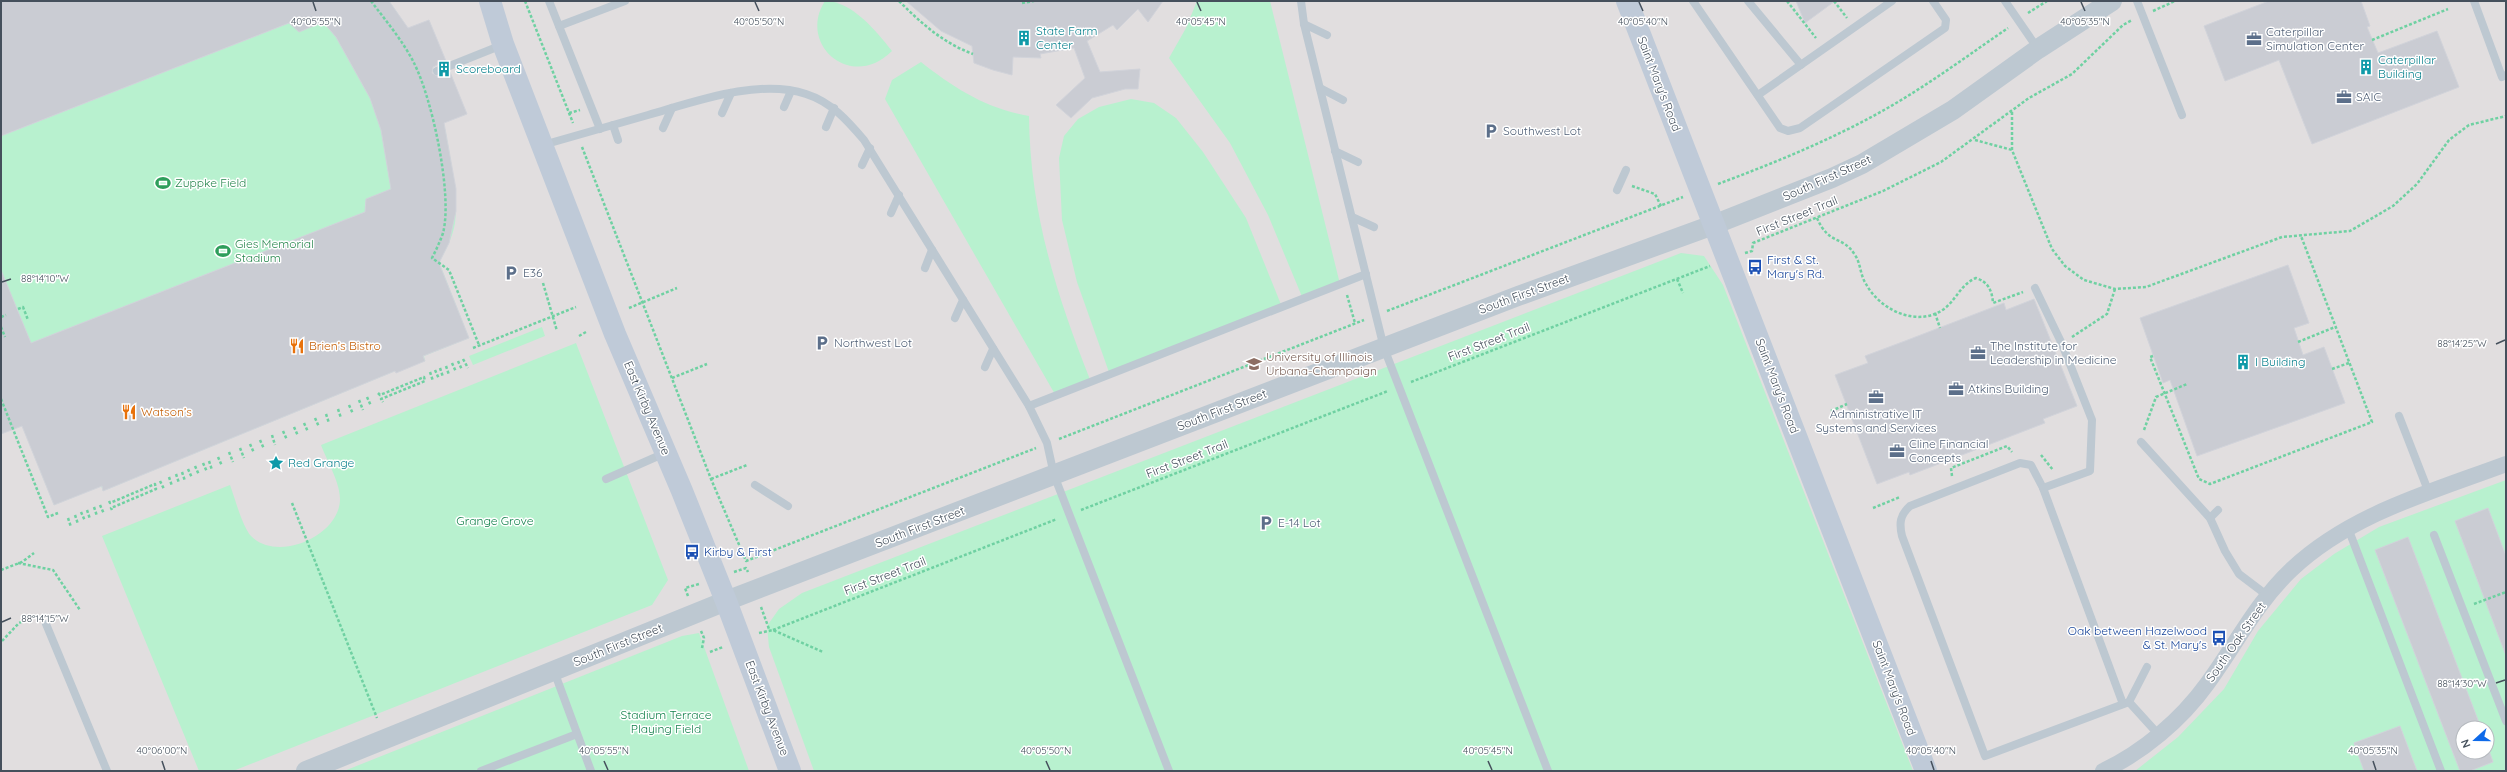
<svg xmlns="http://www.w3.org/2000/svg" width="2507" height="772" font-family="Quicksand,sans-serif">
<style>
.education{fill:#e1dedf;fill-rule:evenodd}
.green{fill:#b8f1cf;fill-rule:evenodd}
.building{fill:#caccd3;stroke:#d1d3da}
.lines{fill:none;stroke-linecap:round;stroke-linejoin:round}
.path{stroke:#6fd1a2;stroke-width:2.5;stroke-dasharray:3 2;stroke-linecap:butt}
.service{stroke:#bdc8d1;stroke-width:8}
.minor{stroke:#bdc8d1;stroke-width:16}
.tertiary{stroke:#bdc8d1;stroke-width:20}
.secondary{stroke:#bfcad8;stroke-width:22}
.ticks{fill:none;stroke:#45505c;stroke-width:1.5}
.labels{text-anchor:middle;stroke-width:3;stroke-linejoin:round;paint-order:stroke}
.culture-label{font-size:12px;fill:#0d838f;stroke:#fff;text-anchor:start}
.service-label{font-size:12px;fill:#4e5e75;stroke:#fff;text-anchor:start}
.street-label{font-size:12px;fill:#45505c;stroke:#fff}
.leisure-label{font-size:12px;fill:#27864d;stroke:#fff;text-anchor:start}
.transit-label{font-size:12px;fill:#164399;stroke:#fff;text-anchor:start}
.food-label{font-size:12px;fill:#c56008;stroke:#fff;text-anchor:start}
.education-label{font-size:12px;fill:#785e54;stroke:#fff;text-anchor:start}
.park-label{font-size:12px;fill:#12814b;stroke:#fff}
.ticks-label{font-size:10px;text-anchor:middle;fill:#45505c;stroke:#fff;stroke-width:3;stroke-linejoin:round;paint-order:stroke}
</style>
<rect width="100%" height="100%" fill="#f0eded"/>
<path class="education" d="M1,1H2506V771H1ZM2463,728H2487V752H2463Z"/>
<g class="green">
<path d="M1,1H389C428,53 447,117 453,180C454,194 457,209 455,223C452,241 443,255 434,270L441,267L469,338L424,356L425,361L395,371L103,491L101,486L54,505L22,425L1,434Z"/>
<path d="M825,1C852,1 876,31 892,51C851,92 797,44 825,1Z"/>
<path d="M1197,1H1270L1340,284L1303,299L1268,215L1230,143L1169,58L1186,28Z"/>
<path d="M921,62C954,88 987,109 1029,116C1030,212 1056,294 1091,382L1056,396L885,99L892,80Z"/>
<path d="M1131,99L1154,103L1176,118L1203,152L1246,218L1282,307L1110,375L1077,282L1062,220L1059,158L1064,136L1078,119L1099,107Z"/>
<path d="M1681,253L1704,256L1723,285L1913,771H814L769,647L767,626L779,609L802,593Z"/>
<path d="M542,327L545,336L473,365L469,356Z"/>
<path d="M576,343L668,580L652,605L233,771H199L102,536L230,485C235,498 242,526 251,536C277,563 340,536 340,499C340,482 327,461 321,445Z"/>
<path d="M2506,480V771H2135L2178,737L2224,689L2258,631L2301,579L2334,554L2379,527ZM2463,728H2487V752H2463Z"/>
<path d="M699,633L749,771H344L682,636Z"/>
</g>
<g class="building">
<path d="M1,1H389L408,28L429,20L446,61L433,67L432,73L437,76L450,72L467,114L444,123L456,189V211L449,243L439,263L469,338L423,356L425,361L396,373L395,371L103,491L102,486L54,505L22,426L1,434V270L31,343L365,212L366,199L391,189L381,130L370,98L336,37L323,22L299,32L289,23L1,136Z"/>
<path d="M906,1H1163L1148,22L1138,9L1117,30L1113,25L1087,41L1100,72L1140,69L1138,89H1125L1092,98L1071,118L1056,105L1085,78L1074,48L1040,54L1041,58L1013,57L1012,75L993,70L974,63L972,46L941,31Z"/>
<path d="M1796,1H1835L1805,23Z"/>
<path d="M2269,1H2361L2370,26L2367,27L2378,53L2437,31L2459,87L2312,144L2279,60L2225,81L2204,26Z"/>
<path d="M2288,265L2309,323L2294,328L2303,355L2324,347L2345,403L2197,456L2170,380L2163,383L2140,318Z"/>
<path d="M2034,299L2077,406L2043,419L2045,423L1910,475L1909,472L1877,484L1835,375L1868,363L1865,356L1905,341L2004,303L2006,310Z"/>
<path d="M2488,508L2506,556L2505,653L2455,521Z"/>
<path d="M2408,537L2481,728H2463V752H2487V745L2493,762L2470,771H2460L2375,550Z"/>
<path d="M2400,726L2417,771H2364L2354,743Z"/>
</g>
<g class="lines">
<g class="path">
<path d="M371,1C386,21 403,41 414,63C432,98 453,195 443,233C440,242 436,250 432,258L449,270L479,345"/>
<path d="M525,1L573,123"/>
<path d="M899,1C921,23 943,43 973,54"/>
<path d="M1787,1L1816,38"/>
<path d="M1834,1L1847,18"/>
<path d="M1022,3L1034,1"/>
<path d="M2153,11L2175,1"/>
<path d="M2028,13L2047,1"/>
<path d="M2372,40L2448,9"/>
<path d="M2012,112V150L2052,249L2065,266L2084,280L2115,289L2146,287L2282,237L2350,231L2393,206L2417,184L2449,140L2469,125L2506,116"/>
<path d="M569,113L580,110"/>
<path d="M1975,140L2012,150"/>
<path d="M582,147L711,479L746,561L1036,448"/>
<path d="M1718,184C1774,163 1831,140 1884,110C1927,86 1967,56 2008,28"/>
<path d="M1632,186L1655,194L1661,206"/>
<path d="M1817,218C1829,246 1843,235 1855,255C1861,264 1860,275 1866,284C1880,310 1917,328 1944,309C1956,300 1961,284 1976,278C1988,282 1992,290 1993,303L2023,292"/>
<path d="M1745,253L1752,251L1753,243L1883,191L1941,162L2029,98L2072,74L2123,25L2132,20"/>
<path d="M1677,279L1683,293"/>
<path d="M543,283L557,331"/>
<path d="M1347,295L1355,323"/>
<path d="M629,308L677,288"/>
<path d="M18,309L23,307L28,320"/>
<path d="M1387,311L1683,197"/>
<path d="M1935,313L1940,328"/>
<path d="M1,317L6,315"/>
<path d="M1,327L5,337"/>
<path d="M579,336L586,332"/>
<path d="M2072,337L2107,314L2115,289"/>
<path d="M2298,342L2335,327"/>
<path d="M473,348L576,307"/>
<path d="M2153,356L2150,357L2199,479L2210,484L2372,422L2301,236"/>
<path d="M463,359L468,368"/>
<path d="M458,361L462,370"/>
<path d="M452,363L456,372"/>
<path d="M446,366L449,375"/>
<path d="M440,368L443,377"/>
<path d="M2332,369L2349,363"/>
<path d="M435,370L439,379"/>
<path d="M430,372L433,381"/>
<path d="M672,378L707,364"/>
<path d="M1411,382L1710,266"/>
<path d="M378,393L380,395L424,377L425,381L381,399L383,402"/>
<path d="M367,397L371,406"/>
<path d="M1,399L48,517L58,513"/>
<path d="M359,400L363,410"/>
<path d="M349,405L353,414"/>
<path d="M338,409L341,418"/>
<path d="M1831,411L1847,404"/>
<path d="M326,414L329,423"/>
<path d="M315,418L319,427"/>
<path d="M304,423L308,432"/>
<path d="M294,427L298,436"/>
<path d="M2144,430L2156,397L2187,384"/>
<path d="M283,431L287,440"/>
<path d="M272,435L275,445"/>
<path d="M1059,439L1364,320"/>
<path d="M260,440L264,449"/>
<path d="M250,444L254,453"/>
<path d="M240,448L244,458"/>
<path d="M229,452L233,462"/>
<path d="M2041,455L2053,470"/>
<path d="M218,457L222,466"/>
<path d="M209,461L212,470"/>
<path d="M203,463L207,472"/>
<path d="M195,466L199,475"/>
<path d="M188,469L192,478"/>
<path d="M182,472L185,481"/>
<path d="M176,474L179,483"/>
<path d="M1952,476L1951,468L2007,446L2012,452"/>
<path d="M169,477L172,486"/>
<path d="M711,479L747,465"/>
<path d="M160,481L164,489"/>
<path d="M109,501L110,503L155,484L156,489L111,508L112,510"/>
<path d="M292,503L377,718"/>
<path d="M100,505L104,514"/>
<path d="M94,507L97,516"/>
<path d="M1873,508L1900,497"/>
<path d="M87,510L90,519"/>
<path d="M1081,510L1388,391"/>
<path d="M81,512L85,521"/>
<path d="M75,515L78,524"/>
<path d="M68,518L71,527"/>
<path d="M18,563L53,570L80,610"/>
<path d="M1,570L22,562L34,553"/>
<path d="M734,572L746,568L748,572"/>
<path d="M688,596L685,588L699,584"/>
<path d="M2474,604L2506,592"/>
<path d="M761,607L769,629"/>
<path d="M773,630L1057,519"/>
<path d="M701,631L704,638L702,648"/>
<path d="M759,633L773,630L823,652"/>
<path d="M2,641L19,623L35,616"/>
<path d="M710,652L723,647"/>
</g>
<g class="service">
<path d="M549,1L600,129"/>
<path d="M1301,1L1304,24L1384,348L1548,771"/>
<path d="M1693,1L1780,128L1788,131L1800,128L1945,28L1946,20L1933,1"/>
<path d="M1748,1L1801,65"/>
<path d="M2005,1L2038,49"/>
<path d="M2137,1L2182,115"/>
<path d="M2474,1L2502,77L2506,75"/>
<path d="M1304,24L1327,35"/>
<path d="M559,26L625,1"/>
<path d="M437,71L502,45"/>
<path d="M1320,88L1343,100"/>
<path d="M1758,95L1892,1"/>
<path d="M784,107L791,91"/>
<path d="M722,113L731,93"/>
<path d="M613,125L618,140"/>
<path d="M826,127L834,108"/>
<path d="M663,128L672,108"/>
<path d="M543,145C578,135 613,125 648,115C694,102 758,78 806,94C831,102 847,120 864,140L1029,406L1047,443L1054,475L1169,771"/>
<path d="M1335,151L1358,162"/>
<path d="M862,165L870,148"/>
<path d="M1617,190L1626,170"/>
<path d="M891,213L899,195"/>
<path d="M1352,217L1374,227"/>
<path d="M925,268L932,250"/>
<path d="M2035,288L2062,344L2092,420L2090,471L2043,488L2031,465L2020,463L1910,506C1900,515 1899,523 1902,536L1985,756L2129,702L2147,667"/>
<path d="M955,318L963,300"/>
<path d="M985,367L993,349"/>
<path d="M1029,406L1366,274"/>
<path d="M2399,416L2429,493"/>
<path d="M2141,442L2210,518L2225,551L2239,574L2268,596"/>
<path d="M606,479L665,453"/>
<path d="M755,485L788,506"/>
<path d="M2043,488L2123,704"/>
<path d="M2210,518L2218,510"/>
<path d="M2348,528L2441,771"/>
<path d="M2434,535L2506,721"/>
<path d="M46,624L107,771"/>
<path d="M554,671L591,771"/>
<path d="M2129,702L2158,734"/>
<path d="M481,771L577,734"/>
</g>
<path class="minor" d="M2103,771C2143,752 2181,720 2207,684C2235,646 2256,603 2291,570C2350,514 2431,492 2506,464"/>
<path class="tertiary" d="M306,771L726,601L1518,296L1713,225L1832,178L1862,164L1953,110L2038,49L2112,1"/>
<g class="secondary">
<path d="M490,1L503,44L615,334L682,491L726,601L790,771"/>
<path d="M1627,1L1926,771"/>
</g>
</g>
<path class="ticks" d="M313,2L316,11M755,2L759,11M1197,2L1201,11M1639,2L1643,11M2081,2L2085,11M2,282L11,279M2496,344L2505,340M2,622L11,618M2496,683L2505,680M162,761L165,770M604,761L608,770M1046,761L1050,770M1488,761L1492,770M1931,761L1934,770M2373,761L2376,770"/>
<defs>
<g id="building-bare" transform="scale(1.2)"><path d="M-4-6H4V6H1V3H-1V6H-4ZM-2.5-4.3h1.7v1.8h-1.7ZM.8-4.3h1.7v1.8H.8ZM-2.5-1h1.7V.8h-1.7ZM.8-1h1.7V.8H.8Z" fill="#0f9aa8" stroke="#fff" stroke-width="2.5" paint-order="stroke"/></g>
<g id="office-bare" transform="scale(1.2)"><path d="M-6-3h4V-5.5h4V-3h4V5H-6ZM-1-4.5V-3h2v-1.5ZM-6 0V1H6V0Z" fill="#5c6f8a" stroke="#fff" stroke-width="2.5" paint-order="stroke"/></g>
<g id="parking-bare" transform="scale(1.2)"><path d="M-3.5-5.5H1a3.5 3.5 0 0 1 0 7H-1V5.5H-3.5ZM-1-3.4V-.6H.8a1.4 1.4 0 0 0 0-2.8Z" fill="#5c6f8a" stroke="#fff" stroke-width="2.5" paint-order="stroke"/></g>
<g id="stadium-bare" transform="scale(1.2)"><path d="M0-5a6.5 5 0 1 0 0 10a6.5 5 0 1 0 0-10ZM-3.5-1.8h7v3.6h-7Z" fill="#2e9e5b" stroke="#fff" stroke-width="2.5" paint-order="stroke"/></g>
<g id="bus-bare" transform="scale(1.2)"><path d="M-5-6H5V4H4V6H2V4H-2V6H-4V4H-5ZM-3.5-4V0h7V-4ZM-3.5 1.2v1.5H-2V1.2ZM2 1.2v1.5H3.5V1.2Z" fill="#1a4fb4" stroke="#fff" stroke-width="2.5" paint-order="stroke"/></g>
<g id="restaurant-bare" transform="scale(1.2)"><path d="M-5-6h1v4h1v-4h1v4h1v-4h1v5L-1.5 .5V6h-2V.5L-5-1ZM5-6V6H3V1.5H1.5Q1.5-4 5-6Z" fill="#e8710a" stroke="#fff" stroke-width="2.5" paint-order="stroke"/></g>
<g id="university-bare" transform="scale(1.2)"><path d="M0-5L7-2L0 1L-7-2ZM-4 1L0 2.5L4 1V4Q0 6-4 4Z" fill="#8d6e63" stroke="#fff" stroke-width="2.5" paint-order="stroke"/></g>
<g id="sight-bare" transform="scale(1.2)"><path d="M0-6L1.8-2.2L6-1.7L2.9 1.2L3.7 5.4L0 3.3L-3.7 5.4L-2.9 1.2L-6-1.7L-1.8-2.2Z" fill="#0f9aa8" stroke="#fff" stroke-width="2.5" paint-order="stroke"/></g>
</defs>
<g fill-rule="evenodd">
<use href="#building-bare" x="1024" y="38"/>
<use href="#office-bare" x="2254" y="39"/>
<use href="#building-bare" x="2366" y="67"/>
<use href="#building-bare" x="444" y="69"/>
<use href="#office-bare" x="2344" y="97"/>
<use href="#parking-bare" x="1491" y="131"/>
<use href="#stadium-bare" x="163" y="183"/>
<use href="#stadium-bare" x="223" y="251"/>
<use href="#bus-bare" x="1755" y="267"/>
<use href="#parking-bare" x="511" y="273"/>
<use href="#parking-bare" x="822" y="343"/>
<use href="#restaurant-bare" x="297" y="346"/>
<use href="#office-bare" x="1978" y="353"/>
<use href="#building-bare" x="2243" y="362"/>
<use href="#university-bare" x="1254" y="364"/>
<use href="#office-bare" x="1956" y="389"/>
<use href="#office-bare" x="1876" y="397"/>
<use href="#restaurant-bare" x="129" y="412"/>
<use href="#office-bare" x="1897" y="451"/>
<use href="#sight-bare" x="276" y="463"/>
<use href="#parking-bare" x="1266" y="523"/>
<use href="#bus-bare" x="692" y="552"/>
<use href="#bus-bare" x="2219" y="638"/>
</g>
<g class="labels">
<g class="culture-label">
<text x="1036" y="35">State Farm<tspan x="1036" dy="14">Center</tspan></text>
<text x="2378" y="64">Caterpillar<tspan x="2378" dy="14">Building</tspan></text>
<text x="456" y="73">Scoreboard</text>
<text x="2255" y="366">I Building</text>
<text x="288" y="467">Red Grange</text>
</g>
<g class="service-label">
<text x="2266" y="36">Caterpillar<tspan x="2266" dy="14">Simulation Center</tspan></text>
<text x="2356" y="101">SAIC</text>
<text x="1503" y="135">Southwest Lot</text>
<text x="523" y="277">E36</text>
<text x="834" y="347">Northwest Lot</text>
<text x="1990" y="350">The Institute for<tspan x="1990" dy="14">Leadership in Medicine</tspan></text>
<text x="1968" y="393">Atkins Building</text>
<text x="1876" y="418" text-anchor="middle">Administrative IT<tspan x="1876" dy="14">Systems and Services</tspan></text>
<text x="1909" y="448">Cline Financial<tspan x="1909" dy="14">Concepts</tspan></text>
<text x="1278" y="527">E-14 Lot</text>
</g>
<g class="street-label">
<text transform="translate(1659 84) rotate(69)" y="4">Saint Mary's Road</text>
<text transform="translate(1827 178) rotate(-24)" y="4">South First Street</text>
<text transform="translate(1797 216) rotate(-22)" y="4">First Street Trail</text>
<text transform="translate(1524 294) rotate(-20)" y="4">South First Street</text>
<text transform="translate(1489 342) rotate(-21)" y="4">First Street Trail</text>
<text transform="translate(1777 386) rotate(69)" y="4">Saint Mary's Road</text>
<text transform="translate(647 408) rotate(67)" y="4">East Kirby Avenue</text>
<text transform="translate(1222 410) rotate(-21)" y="4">South First Street</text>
<text transform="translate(1187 459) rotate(-21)" y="4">First Street Trail</text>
<text transform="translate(920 527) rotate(-21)" y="4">South First Street</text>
<text transform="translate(885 576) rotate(-21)" y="4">First Street Trail</text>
<text transform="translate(2236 642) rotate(-55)" y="4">South Oak Street</text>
<text transform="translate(618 645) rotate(-22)" y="4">South First Street</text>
<text transform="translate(1894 688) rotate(69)" y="4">Saint Mary's Road</text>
<text transform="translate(767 708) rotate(69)" y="4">East Kirby Avenue</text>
</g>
<g class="leisure-label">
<text x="175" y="187">Zuppke Field</text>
<text x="235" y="248">Gies Memorial<tspan x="235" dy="14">Stadium</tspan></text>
</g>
<g class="transit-label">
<text x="1767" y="264">First &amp; St.<tspan x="1767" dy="14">Mary's Rd.</tspan></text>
<text x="704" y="556">Kirby &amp; First</text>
<text x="2207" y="635" text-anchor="end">Oak between Hazelwood<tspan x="2207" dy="14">&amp; St. Mary's</tspan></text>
</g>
<g class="food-label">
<text x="309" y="350">Brien’s Bistro</text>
<text x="141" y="416">Watson’s</text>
</g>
<g class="education-label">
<text x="1266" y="361">University of Illinois<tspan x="1266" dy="14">Urbana-Champaign</tspan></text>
</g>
<g class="park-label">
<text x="495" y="525">Grange Grove</text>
<text x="666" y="719">Stadium Terrace<tspan x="666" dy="14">Playing Field</tspan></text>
</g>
</g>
<g class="ticks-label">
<text x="316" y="25">40°05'55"N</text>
<text x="759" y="25">40°05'50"N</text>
<text x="1201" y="25">40°05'45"N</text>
<text x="1643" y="25">40°05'40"N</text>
<text x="2085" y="25">40°05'35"N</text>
<text x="45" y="282">88°14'10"W</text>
<text x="2462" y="347">88°14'25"W</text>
<text x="45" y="622">88°14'15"W</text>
<text x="2462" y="687">88°14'30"W</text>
<text x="162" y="754">40°06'00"N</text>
<text x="604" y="754">40°05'55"N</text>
<text x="1046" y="754">40°05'50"N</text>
<text x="1488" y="754">40°05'45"N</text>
<text x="1931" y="754">40°05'40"N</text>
<text x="2373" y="754">40°05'35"N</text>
</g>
<rect width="2507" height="772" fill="none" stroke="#45505c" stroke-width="4"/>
<g transform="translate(2475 740) rotate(249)"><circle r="19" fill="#ffffff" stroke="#b5b9be"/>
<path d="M0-3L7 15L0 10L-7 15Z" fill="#0f6ae9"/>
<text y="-6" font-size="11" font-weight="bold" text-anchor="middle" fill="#45505c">N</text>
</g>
</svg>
